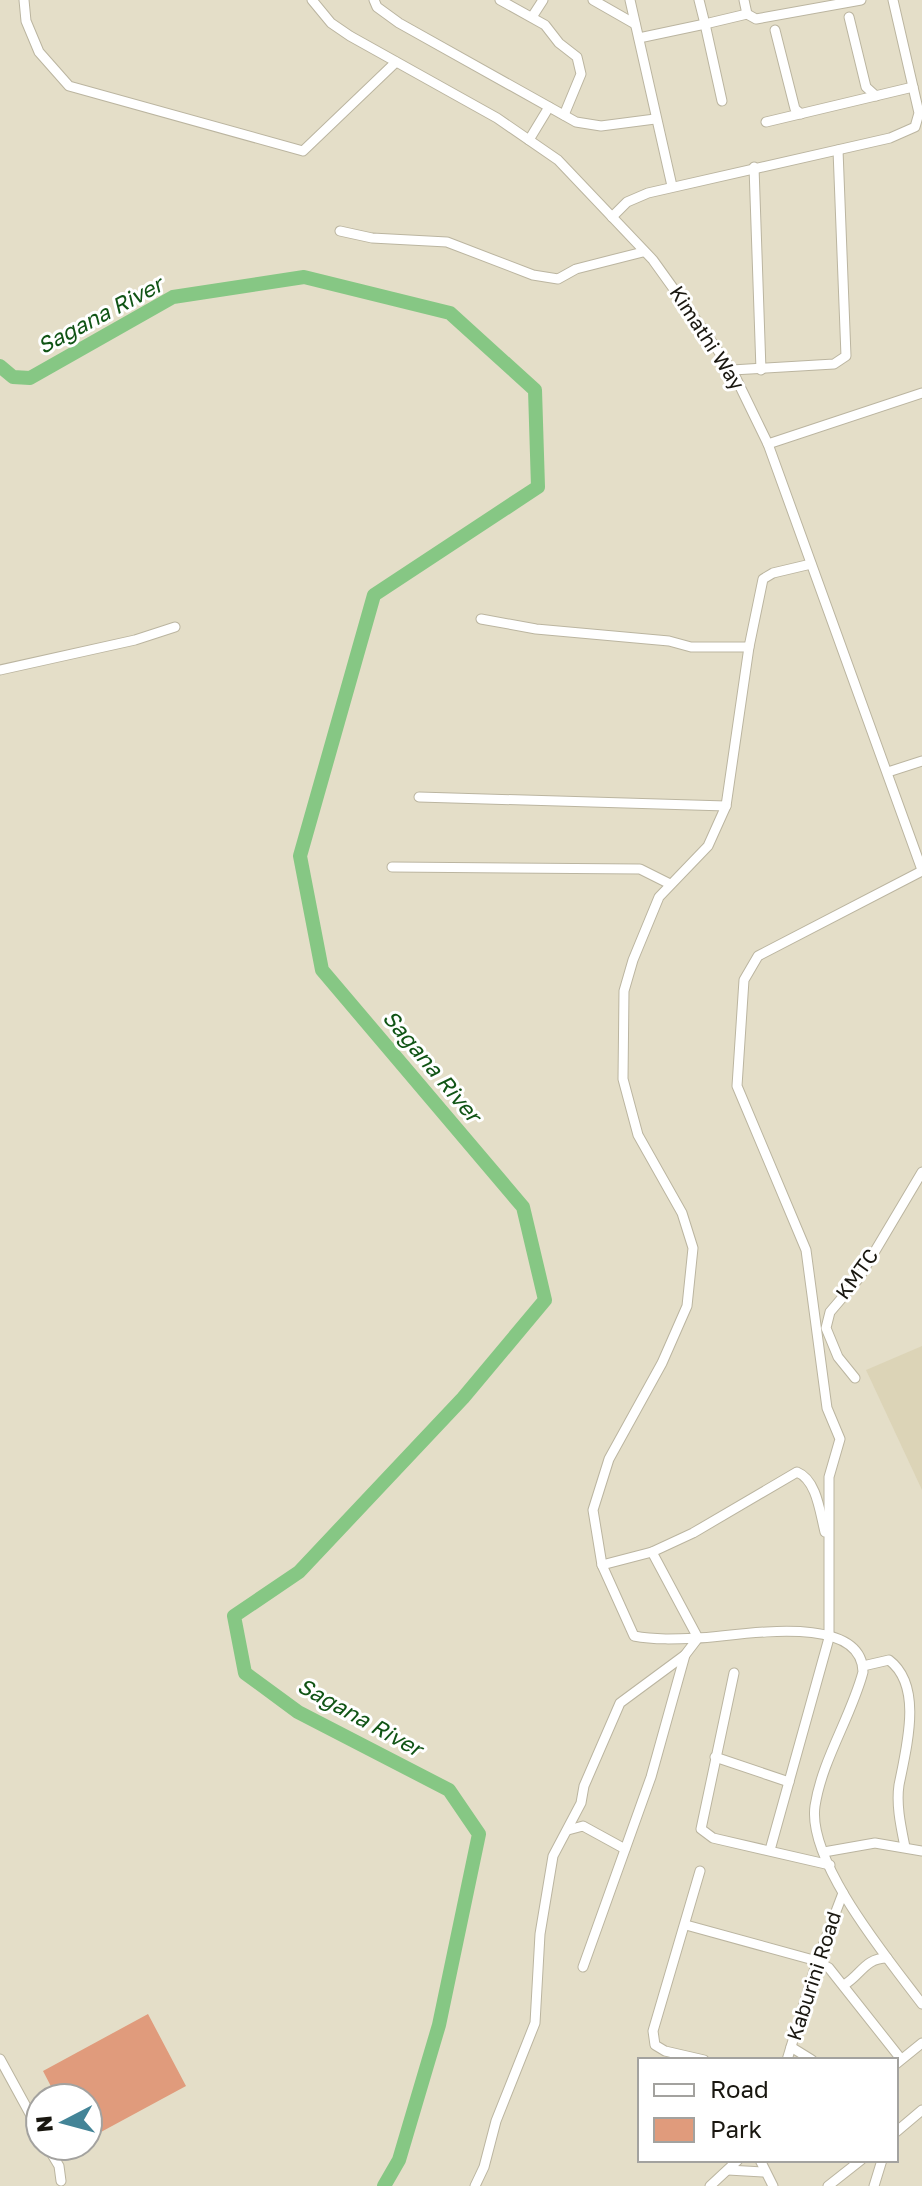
<svg xmlns="http://www.w3.org/2000/svg" width="922" height="2186" font-family="'Golos Text',sans-serif">
<style>
.built{fill:#dcd4b7}
.green{fill:#e09b7c}
.lines{fill:none;stroke-linecap:round;stroke-linejoin:round}
.river{stroke:#86c784;stroke-width:14}
.minor-casing{stroke:#bbb5a0;stroke-width:11}
.minor{stroke:#fff;stroke-width:9}
.labels{text-anchor:middle;stroke-width:6;stroke-linejoin:round;paint-order:stroke}
.street-label{font-size:20px;fill:#191710;stroke:#fff}
.water-label{font-size:22px;font-style:italic;fill:#105415;stroke:#fff}
</style>
<rect width="100%" height="100%" fill="#e4dec8"/>
<path class="built" d="M922,1346V1490L866,1370Z"/>
<path class="green" d="M148,2014L186,2086L88,2139V2098H57L43,2071Z"/>
<g class="lines">
<path class="river" d="M0,366L13,377L30,378L173,297L304,277L450,313L535,390L538,487L374,595L300,856L322,970L523,1207L545,1300L463,1398L299,1572L234,1616L245,1673L298,1712L449,1790L479,1834L439,2025L399,2160L384,2186"/>
<g class="minor-casing">
<g id="minor">
<path d="M24,0L26,21L39,52L69,86L303,151L396,62"/>
<path d="M312,0L331,23L350,36L497,118L558,160L653,260L732,370L768,444L922,870"/>
<path d="M374,0L377,7L399,23L576,122L601,126L655,119"/>
<path d="M500,0L545,25L559,43L577,57L581,74L564,115"/>
<path d="M593,0L635,24"/>
<path d="M630,0L672,186"/>
<path d="M699,0L705,24L747,14"/>
<path d="M744,0L747,14L756,19L861,0"/>
<path d="M532,17L543,0"/>
<path d="M849,17L866,87L876,96"/>
<path d="M775,30L795,109L801,114"/>
<path d="M639,38L705,24L722,101"/>
<path d="M766,122L913,87"/>
<path d="M529,140L549,107"/>
<path d="M754,167L761,370"/>
<path d="M612,217L627,202L648,193L890,138L915,127L919,113L893,0"/>
<path d="M340,231L372,238L447,242L533,275L558,279L576,269L643,252"/>
<path d="M732,370L834,364L846,356L838,150"/>
<path d="M768,444L922,393"/>
<path d="M811,564L773,573L763,579L749,647L726,806L708,846L659,897L633,960L624,991L623,1079L638,1135L682,1213L693,1248L687,1306L662,1363L609,1459L593,1510L602,1565L634,1636C655,1640 676,1639 697,1638C733,1637 862,1610 863,1672C851,1717 822,1760 815,1806C807,1862 889,1960 922,2004"/>
<path d="M481,619L536,629L669,641L691,647H749"/>
<path d="M0,670L135,640L175,627"/>
<path d="M888,772L922,761"/>
<path d="M419,797L726,806"/>
<path d="M392,867L640,869L670,884"/>
<path d="M855,1378L838,1357L826,1328L830,1312L859,1278L922,1172"/>
<path d="M602,1565L652,1552L693,1533L797,1472C817,1480 820,1513 825,1532"/>
<path d="M863,1666L889,1660C922,1685 908,1741 899,1785C896,1805 901,1827 905,1847"/>
<path d="M734,1673L701,1829L713,1838L830,1865"/>
<path d="M715,1757L789,1782"/>
<path d="M568,1830L583,1826L625,1849"/>
<path d="M770,1850L829,1638V1477L840,1439L827,1408L806,1250L737,1086L744,980L758,956L922,871"/>
<path d="M824,1852L875,1843L922,1851"/>
<path d="M700,1871L653,2031L655,2045L665,2051L704,2060"/>
<path d="M686,1925L817,1961L829,1968L901,2059"/>
<path d="M583,1967L651,1777L685,1655L698,1638L652,1552"/>
<path d="M844,1985C861,1975 865,1958 887,1958"/>
<path d="M791,2047L812,2060"/>
<path d="M0,2059L40,2132"/>
<path d="M787,2060L817,1961L843,1893"/>
<path d="M896,2064L922,2043"/>
<path d="M896,2132L922,2110"/>
<path d="M47,2146L59,2166L61,2181"/>
<path d="M760,2160L773,2186"/>
<path d="M728,2170L763,2172"/>
<path d="M475,2186L484,2167L496,2121L535,2023L540,1934L553,1856L581,1803L584,1786L620,1703L685,1655"/>
<path d="M710,2186L738,2160"/>
<path d="M828,2186L861,2160"/>
<path d="M874,2186L882,2160"/>
</g>
</g>
<use href="#minor" class="minor"/>
</g>
<g class="labels">
<g class="street-label">
<text transform="translate(707 338) rotate(57)" y="7">Kimathi Way</text>
<text transform="translate(857 1274) rotate(-54)" y="7">KMTC</text>
<text transform="translate(814 1976) rotate(-72)" y="7">Kaburini Road</text>
</g>
<g class="water-label">
<text transform="translate(100 315) rotate(-28)" y="8">Sagana River</text>
<text transform="translate(432 1066) rotate(50)" y="8">Sagana River</text>
<text transform="translate(360 1717) rotate(29)" y="8">Sagana River</text>
</g>
</g>
<rect x="638" y="2058" width="260" height="104" fill="#ffffff" stroke="#a3a29f" stroke-width="2"/>
<rect x="654" y="2084" width="40" height="12" fill="#ffffff" stroke="#a3a29f" stroke-width="2"/>
<text x="710" y="2098" font-size="24" fill="#191710">Road</text>
<rect x="654" y="2118" width="40" height="24" fill="#e09b7c" stroke="#a3a29f" stroke-width="2"/>
<text x="710" y="2138" font-size="24" fill="#191710">Park</text>
<g transform="translate(64 2122) rotate(264)"><circle r="38" fill="#ffffff" stroke="#a3a29f" stroke-width="2"/>
<path d="M0-6L14 30L0 20L-14 30Z" fill="#438497"/>
<text y="-12" font-size="22" font-weight="bold" text-anchor="middle" fill="#191710">N</text>
</g>
</svg>
